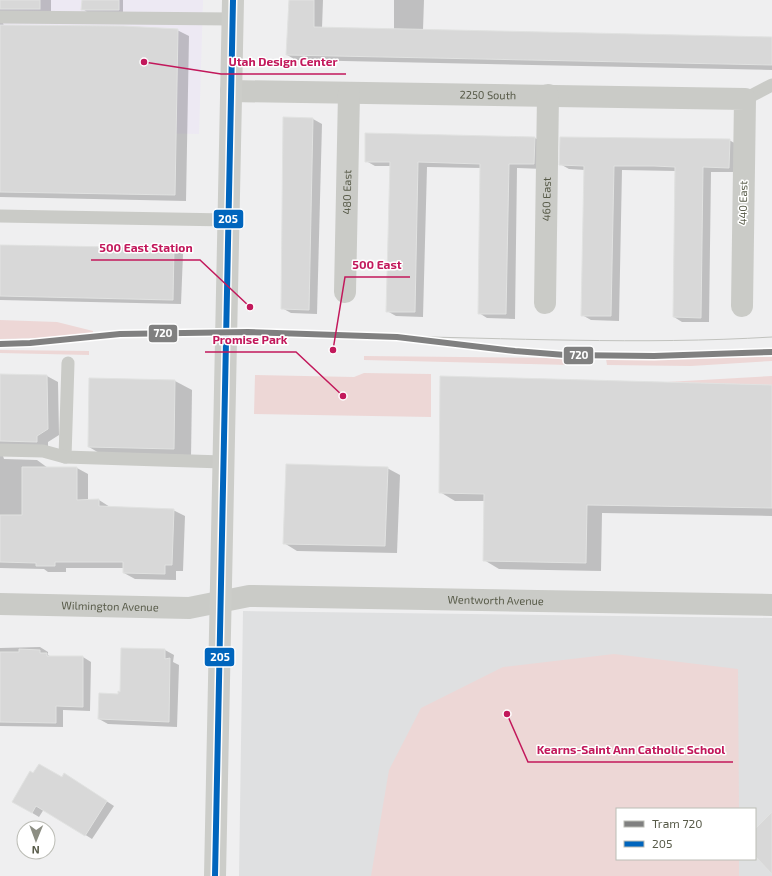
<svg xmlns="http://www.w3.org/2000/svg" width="772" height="876" font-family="'Exo 2',sans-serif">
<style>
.commercial{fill:#ede9f3}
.education{fill:#dfe0e1;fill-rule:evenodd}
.green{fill:#edd7d6}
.shadow{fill:#0003}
.building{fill:#d8d8d8;stroke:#e1e2e1}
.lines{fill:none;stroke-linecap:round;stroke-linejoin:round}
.lane{stroke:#cacbc7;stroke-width:13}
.street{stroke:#cacbc7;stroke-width:22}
.secondary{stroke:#cccdc9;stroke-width:22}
.tram{stroke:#c1c2be;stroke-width:1}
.bus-1-casing{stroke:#fff;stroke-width:9}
.bus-1{stroke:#0065bd;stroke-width:6}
.tram-1-casing{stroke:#fff;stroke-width:9}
.tram-1{stroke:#808080;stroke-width:6}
.labels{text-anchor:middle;stroke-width:3;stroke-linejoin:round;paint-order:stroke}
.street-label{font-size:11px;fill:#575a48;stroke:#fff}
.leader{fill:none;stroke:#c2185b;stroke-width:1.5}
.callout-dot{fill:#c2185b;stroke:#fff;stroke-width:1.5}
.callout-label{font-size:12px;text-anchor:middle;font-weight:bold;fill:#c2185b;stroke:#fff;stroke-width:3;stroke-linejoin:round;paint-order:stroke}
.line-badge{stroke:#fff;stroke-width:1.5}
.badge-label{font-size:11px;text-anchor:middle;font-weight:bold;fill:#fff}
</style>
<rect width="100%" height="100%" fill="#efeff0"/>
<path class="commercial" d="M0,0H203L199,134L0,130Z"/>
<path class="education" d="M243,611L772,618V876H239ZM617,809H755V859H617Z"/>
<g class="green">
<path d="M0,320L57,322L93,331V333L43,338L0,339Z"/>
<path d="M0,350L89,351V355L0,353Z"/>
<path d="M364,356L570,358V365L364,360Z"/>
<path d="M772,357V361L691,366L607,365L606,359Z"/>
<path d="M364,373L431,374V417L254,414L255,375L354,377Z"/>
<path d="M772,376V385L667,382Z"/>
<path d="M614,654L738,669L739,809H617V859H739V876H371L389,770L421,708L503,667Z"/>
</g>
<g class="shadow">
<path d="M0,0H51V15L3,23L4,26L177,30L189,36L186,201L0,197Z"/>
<path d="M83,0H123V12H87L83,9Z"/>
<path d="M289,0H323L322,28L394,30V0H424L423,30L772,38V70L296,60L287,55Z"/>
<path d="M284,118L313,119L322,124L317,314L291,313L282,308Z"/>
<path d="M535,138L543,143V169L517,168L515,319L487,318L479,313L481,168L427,167L423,317L396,316L387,311L391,166H375L366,161Z"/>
<path d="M729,140L738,145V172H711L709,322H682L674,317L675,171L622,170L619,321L591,320L582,315L585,170L569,169L560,164Z"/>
<path d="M0,245L174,249L183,254L181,304L0,300Z"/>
<path d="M0,375L47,376L58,382L59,435L48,442V449L3,456L4,459L37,460L48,468H77L88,474V500H99L110,507L173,510L185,516L183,571H176V580L135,579L124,573V568H66V572H48L44,569L0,568Z"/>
<path d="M90,379L175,381L192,390L191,458L106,457L89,447Z"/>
<path d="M772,386V516L602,513L601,571L499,569L484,560L485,501H455L440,492Z"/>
<path d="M387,468L400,475L397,553L297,551L284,543Z"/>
<path d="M40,647L48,652V655L51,657H83L91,662L90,711L63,710V727L0,726V648Z"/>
<path d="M165,650L174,655L173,662L179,665L177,727L108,724L99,719L121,693Z"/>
<path d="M34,774L72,779L114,806L92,839L44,809L39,817L14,802Z"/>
</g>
<g class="building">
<rect x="0" y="0" width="40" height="9"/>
<path d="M82,0H119V10H81Z"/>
<path d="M289,0H314V27L772,37V65L286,55Z"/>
<path d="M0,25L123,26L178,29L175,195L0,192Z"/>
<path d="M283,117L313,118L309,310L281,309Z"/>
<path d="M365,133L535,137L534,164H509L506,314H478L480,164L418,162L415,312H386L390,162H365Z"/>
<path d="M560,137L730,139L729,168L703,167L701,318L673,317L675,167L654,166H614L611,316H581L584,166L559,165Z"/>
<path d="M0,245L174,248L173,300L0,296Z"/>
<path d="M0,374L47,375L48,429L37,436V442L0,441Z"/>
<path d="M440,376L772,385V508L587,505L586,563L483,561L484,494L439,493Z"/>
<path d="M89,378L175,380L174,449L88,447Z"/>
<path d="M286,464L388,467L385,546L283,544Z"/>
<path d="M22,467H77V500L99,499V506L174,509L172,565H165V574L123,573V562H55V566H36V563L0,562V515H22Z"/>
<path d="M121,648L165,649V659L170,658L169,722L98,719L99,693L118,694V691L120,692Z"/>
<path d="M19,649L40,650V653H47V656H83V707L56,706V723L0,722V652H19Z"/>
<path d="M39,764L62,777L64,773L107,801L85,836L36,806L32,813L12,802L30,771L33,773Z"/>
<path d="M772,812V874L755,856V829Z"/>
</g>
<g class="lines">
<g class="lane">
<path d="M0,17L233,19"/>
<path d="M745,99L772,85"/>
<path d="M0,216L228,220"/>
<path d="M68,363L65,457L223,462"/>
<path d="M0,450L43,451L65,457"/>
</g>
<g class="street">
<path id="s1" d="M231,91L745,99L742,306"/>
<path id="s2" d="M345,292L349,93"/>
<path id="s3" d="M545,303L548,95"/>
<path id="s4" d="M0,604L189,608L249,596L772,605"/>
</g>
<path class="secondary" d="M215,876L233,0"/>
<path class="tram" d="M377,336C509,338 641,345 772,337"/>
<g class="bus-1-casing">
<path id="bus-1" d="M215,876L233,0"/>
</g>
<use href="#bus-1" class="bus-1"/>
<g class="tram-1-casing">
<path id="tram-1" d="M0,344L30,343L120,334L248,332L397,337L515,351L565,355L654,356L772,352"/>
</g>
<use href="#tram-1" class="tram-1"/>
</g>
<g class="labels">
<g class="street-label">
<text dy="4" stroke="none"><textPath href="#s1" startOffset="257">2250 South</textPath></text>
<text dy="4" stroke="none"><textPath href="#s2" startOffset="100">480 East</textPath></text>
<text dy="4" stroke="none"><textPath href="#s3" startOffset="104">460 East</textPath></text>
<text transform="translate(743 203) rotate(-89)" y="4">440 East</text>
<text dy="4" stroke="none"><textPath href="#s4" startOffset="497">Wentworth Avenue</textPath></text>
<text dy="4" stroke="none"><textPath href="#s4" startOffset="110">Wilmington Avenue</textPath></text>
</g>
</g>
<path class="leader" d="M144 62L221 74H346M250 307L200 260H91M333 350L345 277H410M343 396L296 352H205M507 714L528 762H733"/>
<g class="callout-dot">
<circle cx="144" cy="62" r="4"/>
<circle cx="250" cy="307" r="4"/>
<circle cx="333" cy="350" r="4"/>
<circle cx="343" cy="396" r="4"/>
<circle cx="507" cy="714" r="4"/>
</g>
<g class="callout-label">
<text x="283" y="66">Utah Design Center</text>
<text x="146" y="252">500 East Station</text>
<text x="377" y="269">500 East</text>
<text x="250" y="344">Promise Park</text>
<text x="631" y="754">Kearns-Saint Ann Catholic School</text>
</g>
<g class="line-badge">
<rect x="213" y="209" width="31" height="20" rx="4" fill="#0065bd"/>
<rect x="148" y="324" width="30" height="19" rx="4" fill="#808080"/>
<rect x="563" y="346" width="31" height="19" rx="4" fill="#808080"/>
<rect x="204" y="647" width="31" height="20" rx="4" fill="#0065bd"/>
</g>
<g class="badge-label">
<text x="228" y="223">205</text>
<text x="163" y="337">720</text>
<text x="579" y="359">720</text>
<text x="220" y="661">205</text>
</g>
<rect x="616" y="808" width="140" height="52" fill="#ffffff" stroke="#bcbdb6"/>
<rect x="624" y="821" width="20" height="6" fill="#808080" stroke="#bcbdb6"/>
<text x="652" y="828" font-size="12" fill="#575a48">Tram 720</text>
<rect x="624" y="841" width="20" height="6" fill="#0065bd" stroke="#bcbdb6"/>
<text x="652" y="848" font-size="12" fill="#575a48">205</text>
<g transform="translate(36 840) rotate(181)"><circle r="19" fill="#ffffff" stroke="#bcbdb6"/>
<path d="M0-3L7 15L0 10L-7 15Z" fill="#8c8e83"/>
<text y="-6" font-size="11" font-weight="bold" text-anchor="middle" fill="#575a48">N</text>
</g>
</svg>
